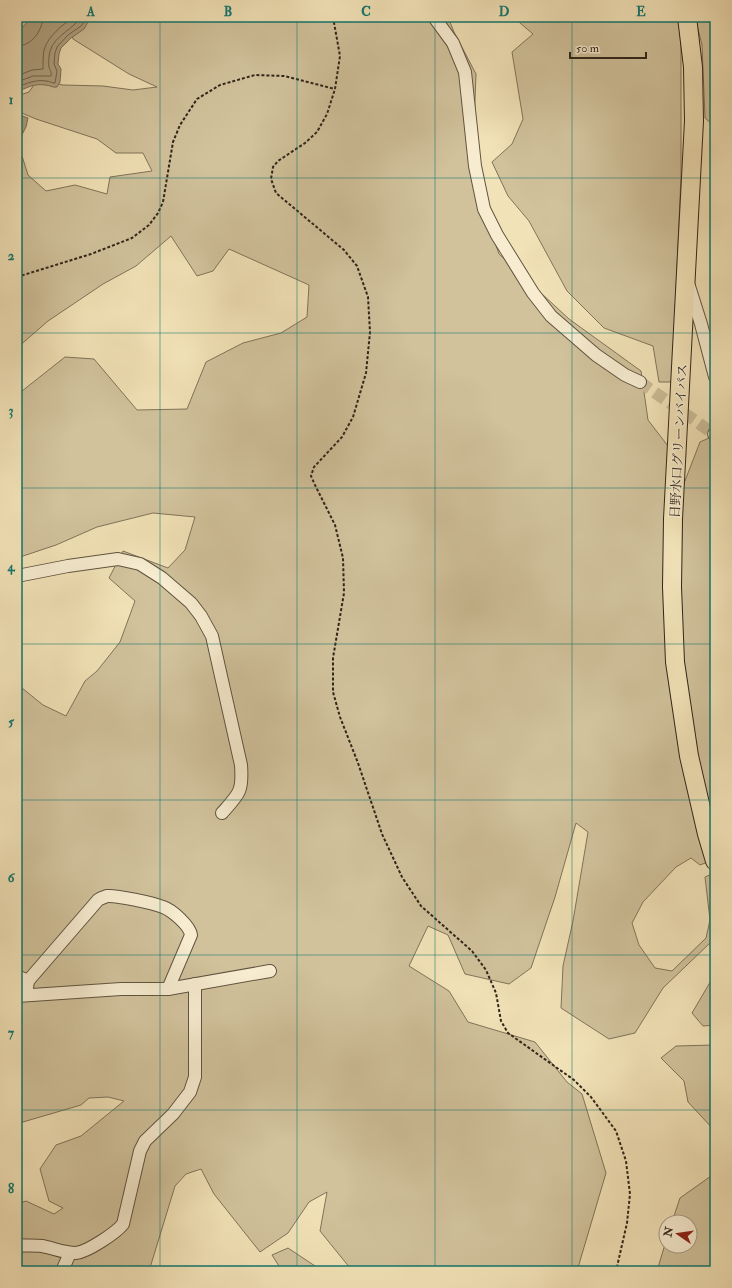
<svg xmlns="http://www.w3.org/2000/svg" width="732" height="1288" font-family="'IM FELL Double Pica','Noto Serif JP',serif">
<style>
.green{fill:#d1c29c;stroke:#80745a}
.water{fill:#b0a281;stroke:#7d7057}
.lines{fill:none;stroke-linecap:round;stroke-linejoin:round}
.shore{stroke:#70644d;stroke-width:1}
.minor-tunnel{stroke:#cbbc97;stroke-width:12;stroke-dasharray:12 6;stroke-linecap:butt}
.minor-casing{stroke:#605440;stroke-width:14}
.highway-casing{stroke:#302519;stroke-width:20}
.path{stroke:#302519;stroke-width:2;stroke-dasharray:3 2;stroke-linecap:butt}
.minor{stroke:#f7ecd0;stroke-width:12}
.highway{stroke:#f2e2b7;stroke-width:18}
.grid{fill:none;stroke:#0f766e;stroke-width:1;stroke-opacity:0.55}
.labels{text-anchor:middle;stroke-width:3;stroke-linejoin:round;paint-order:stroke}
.street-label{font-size:13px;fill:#302519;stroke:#f7ecd0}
.neatline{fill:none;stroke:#0f766e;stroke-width:1.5}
.grid-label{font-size:13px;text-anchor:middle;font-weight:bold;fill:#0f766e}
</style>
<rect width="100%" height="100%" fill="#f2e2b7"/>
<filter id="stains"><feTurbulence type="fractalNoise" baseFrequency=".005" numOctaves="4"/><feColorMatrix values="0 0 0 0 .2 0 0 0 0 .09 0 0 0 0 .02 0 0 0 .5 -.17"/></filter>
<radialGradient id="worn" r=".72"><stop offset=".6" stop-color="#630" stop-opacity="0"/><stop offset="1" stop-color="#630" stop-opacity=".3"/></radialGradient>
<g class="green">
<path d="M17,17H35L28,34L17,32Z"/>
<path d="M92,17H448L454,32L476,74L472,178L499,254L569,319L641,371L648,420L668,446L667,625L708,862L700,865L691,858L676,867L643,902L632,923L639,945L655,968L672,971L706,938L710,920L705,877L712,874L715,884V947L711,942L663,988L635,1033L609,1039L561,1008L563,966L573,921L588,832L576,823L555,897L531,968L509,984L465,974L448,935L428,926L409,966L449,991L468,1022L535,1042L567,1082L582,1094L606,1173L577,1271H348L350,1268L320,1231L327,1192L309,1202L288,1233L260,1252L214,1194L201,1169L186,1174L175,1186L149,1271H17V1204L26,1201L54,1214L63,1208L49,1201L40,1169L56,1145L81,1136L124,1101L108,1097L89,1098L81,1105L23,1122L17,1116V926L21,927L17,920V684L43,705L66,716L85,681L97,671L120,642L135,601L109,578L123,551L168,568L185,550L195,517L153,513L97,527L56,545L17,558V395L65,357L94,359L137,410L187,409L206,362L243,343L281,333L307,317L309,285L229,249L213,271L197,276L171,236L136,266L103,284L48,321L17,348V155L22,156L28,175L46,191L75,185L107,194L110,177L152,171L143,153H116L97,139L36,119L17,111V96L29,92L38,79L63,85L103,86L133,90L157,87L129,74L73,39L70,27Z"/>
<path d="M513,17H678L681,35V176L672,382H659L653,346L604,328L567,291L529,221L508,196L492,162L512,144L523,119L512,52L533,34Z"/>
<path d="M695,17H715V127L705,118L702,45Z"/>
<path d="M709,438H715V819H710L691,733L681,651V564L683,486L700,442Z"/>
<path d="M715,974V1025L703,1026L692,1013Z"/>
<path d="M715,1045V1131L688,1102L684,1081L661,1058L676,1046Z"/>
<path d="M715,1171V1271H657L666,1241V1246H690V1222H672L680,1198L711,1176Z"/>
<path d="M288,1248L315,1266V1271H282L272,1255Z"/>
</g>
<g class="water">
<path d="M28,17H95L88,22L84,29L71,38L61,48L59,54L58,64L61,69L60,82L57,87C52,88 50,85 45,85C35,83 26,88 17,92V32L26,24Z"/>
<path d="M17,114L28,118L26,127L17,144Z"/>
</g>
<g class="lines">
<g class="shore">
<path d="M17,46C32,46 42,31 43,17"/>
<path d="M17,76L32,70L43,69C43,63 43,56 44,50C48,36 62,25 74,17"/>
<path d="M17,82L33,76H51C52,72 50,71 49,67C48,63 49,56 50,51C55,35 74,29 81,17"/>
<path d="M17,87C26,84 36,79 46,81C50,81 51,83 55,83L57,71L54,64L55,53L57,47L68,35L81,26L88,17"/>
</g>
<path class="minor-tunnel" d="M640,382L714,434"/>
<g class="minor-casing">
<g id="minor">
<path d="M434,17L453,43L465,72L475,166L484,209L497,235L533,293L551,316L596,355L625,375L640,382"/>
<path d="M689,286L701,324L715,377"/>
<path d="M714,434H715"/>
<path d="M17,576L68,566L118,559L140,564L162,578L191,603L201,616L212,636L241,765C243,792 239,794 222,813"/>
<path d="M17,976L28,981"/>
<path d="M26,995L28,981L98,900C101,898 104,897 107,896C116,895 153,903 163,907C172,910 190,926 191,935L168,989"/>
<path d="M17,996L121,989H168L270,971"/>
<path d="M17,1245C25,1246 34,1245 42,1246C53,1248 64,1253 76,1253C87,1252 116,1233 123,1224L140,1151L145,1141L173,1114L190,1092L195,1077V984"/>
<path d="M62,1271L70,1253"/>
</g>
</g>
<g class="highway-casing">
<path id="highway" d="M687,17L693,67L694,121L673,519L672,587L675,662L689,756L707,834L715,861"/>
</g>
<g class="path">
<path d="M333,17L340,56L335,89L327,114L317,132L305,143L278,161L273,167L271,179L276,193L344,250L357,266L368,297L370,332L366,373L353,417L342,437L314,467L311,476L315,485L335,525L343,558L344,593L333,658V692L340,717L358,763L382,834L402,877L421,906L472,951L486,970L496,993L501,1021L508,1033L574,1080L591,1097L616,1131L626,1161L630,1194L627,1223L616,1271"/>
<path d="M17,277L91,254L132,238L149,225L158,213L163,202L173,142L180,125L197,99L220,85L255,75L284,76L335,89"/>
</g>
<use href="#minor" class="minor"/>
<use href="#highway" class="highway"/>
</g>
<path class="grid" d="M160,17V1271M297,17V1271M435,17V1271M572,17V1271M17,178H715M17,333H715M17,488H715M17,644H715M17,800H715M17,955H715M17,1110H715"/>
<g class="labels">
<g class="street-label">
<text transform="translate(678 441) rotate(-87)" y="5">日野水口グリーンバイパス</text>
</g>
</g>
<rect width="732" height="1288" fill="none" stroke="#f2e2b7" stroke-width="44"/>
<g transform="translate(678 1234) rotate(283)"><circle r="19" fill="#f7ecd0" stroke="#a79c87"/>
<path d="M0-3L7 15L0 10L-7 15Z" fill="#8f2418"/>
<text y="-6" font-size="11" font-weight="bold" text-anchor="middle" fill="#302519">N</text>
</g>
<path d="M570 52v6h76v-6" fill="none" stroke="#302519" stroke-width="2"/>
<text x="576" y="52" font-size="12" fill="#302519" stroke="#f7ecd0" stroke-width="3" paint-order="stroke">50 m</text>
<rect x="22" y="22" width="688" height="1244" class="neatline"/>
<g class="grid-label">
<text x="91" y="16">A</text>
<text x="228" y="16">B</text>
<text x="366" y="16">C</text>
<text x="504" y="16">D</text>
<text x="641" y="16">E</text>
<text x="11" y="104">1</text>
<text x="11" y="260">2</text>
<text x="11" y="415">3</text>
<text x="11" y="571">4</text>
<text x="11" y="726">5</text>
<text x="11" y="882">6</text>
<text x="11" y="1037">7</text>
<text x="11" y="1193">8</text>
</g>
<rect width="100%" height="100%" filter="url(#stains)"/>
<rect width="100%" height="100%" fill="url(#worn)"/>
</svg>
